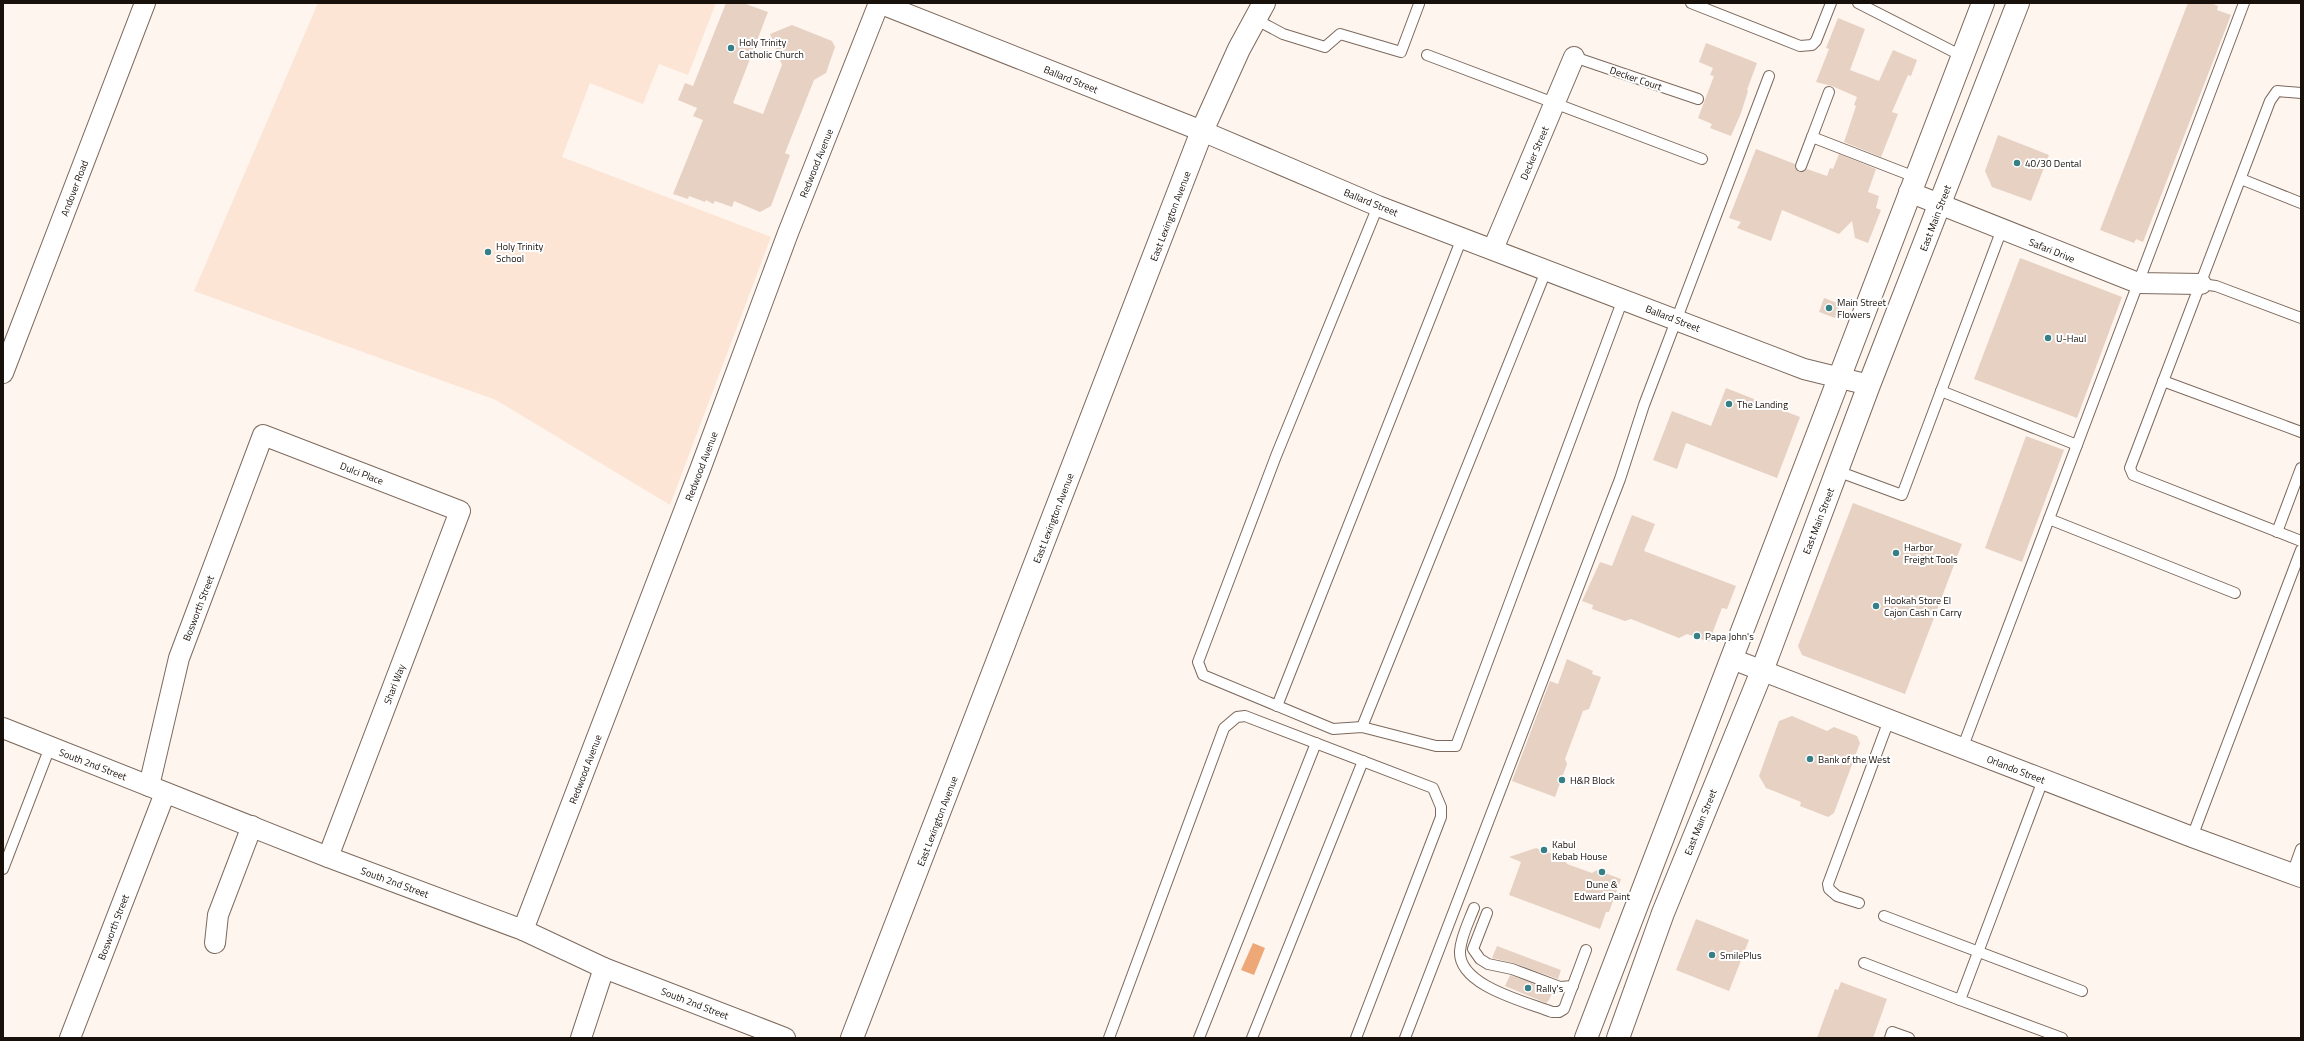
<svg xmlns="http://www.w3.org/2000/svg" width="2304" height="1041" font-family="'Titillium Web',sans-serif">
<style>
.built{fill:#fde5d5}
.water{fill:#eea877}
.building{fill:#e7d1c2}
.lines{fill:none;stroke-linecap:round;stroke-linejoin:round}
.lane-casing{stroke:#7d695c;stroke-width:12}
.street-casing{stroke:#7d695c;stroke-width:22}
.secondary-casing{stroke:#7d695c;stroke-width:24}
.primary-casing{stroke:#7d695c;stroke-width:24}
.lane{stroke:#fff;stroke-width:10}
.street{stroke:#fff;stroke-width:20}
.secondary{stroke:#fff;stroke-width:22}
.primary{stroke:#fff;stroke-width:22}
.poi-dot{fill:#377f87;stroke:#fff;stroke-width:1.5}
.labels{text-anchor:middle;stroke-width:4;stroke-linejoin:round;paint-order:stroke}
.poi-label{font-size:10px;fill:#18100b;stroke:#fff;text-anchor:start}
.street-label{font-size:10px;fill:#18100b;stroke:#fff}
</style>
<rect width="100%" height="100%" fill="#fef5ee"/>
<path class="built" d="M318,3H716L688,75L659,64L643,104L590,83L562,157L771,237L670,505L496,400L194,291Z"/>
<path class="water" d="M1253,943L1265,948L1254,975L1241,970Z"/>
<g class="building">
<path d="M726,3H743L768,12L733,103L763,114L782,65L770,34L792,25L832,41L835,47L826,73L814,80L785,153L790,155L771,206L760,212L734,201L732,207L715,201L713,204L706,200L705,202L689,196L688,199L673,194L703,120L693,116L697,108L678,100L685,83L693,86Z"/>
<path d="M2188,3H2211L2218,6L2217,10L2231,15L2143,242L2136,239L2134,243L2100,230Z"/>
<path d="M1838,18L1865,29L1850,70L1879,81L1893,50L1917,60L1911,76L1908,75L1892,112L1898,114L1881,157L1844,142L1856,106L1854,105L1857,97L1832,86L1816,82L1829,49L1826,48Z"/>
<path d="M1706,43L1757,63L1747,90L1748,91L1741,113L1731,136L1710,128L1712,124L1698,118L1714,76L1710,75L1713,68L1699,62Z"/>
<path d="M1998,135L2049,155L2031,201L1992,187L1985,171Z"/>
<path d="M1756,149L1795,164L1796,170L1799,172L1807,169L1827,176L1830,168L1833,169L1839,154L1876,169L1868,192L1879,196L1876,208L1881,210L1868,243L1855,238L1852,221L1839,234L1782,210L1771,241L1737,228L1741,222L1729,218Z"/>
<path d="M2020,258L2122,297L2077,418L1974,379Z"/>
<path d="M1824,298L1840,304L1835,318L1819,312Z"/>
<path d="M1726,388L1800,417L1777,478L1686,443L1677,469L1653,460L1672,411L1711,426Z"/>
<path d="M2026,436L2064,450L2022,562L1985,548Z"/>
<path d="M1853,503L1962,544L1905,694L1802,655L1798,646Z"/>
<path d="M1632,515L1655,524L1644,551L1736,586L1727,609L1722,608L1709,642L1687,634L1679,638L1631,619L1625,621L1592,609L1593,605L1582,601L1600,562L1612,566Z"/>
<path d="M1567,659L1593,671L1592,674L1601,677L1589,709L1583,711L1565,759L1567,764L1555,797L1512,781L1550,681L1558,684Z"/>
<path d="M1792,716L1827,731L1834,727L1857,736L1860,743L1834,813L1828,817L1800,806L1801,802L1766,788L1759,776L1779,721Z"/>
<path d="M1536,848L1564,858L1567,864L1592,873L1597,870L1621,879L1609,912H1606L1600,929L1509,895L1521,862L1509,857Z"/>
<path d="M1696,919L1749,940L1729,991L1676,970Z"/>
<path d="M1497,946L1561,970L1558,979L1514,963L1492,958Z"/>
<path d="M1510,975L1553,991L1549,1000L1546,1003L1505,986Z"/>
<path d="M1841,982L1887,999L1873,1038H1817L1835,989L1838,990Z"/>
</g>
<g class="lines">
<g class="lane-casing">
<g id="lane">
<path d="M1691,3L1800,46L1812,45L1816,41L1831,3"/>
<path d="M1858,3L1962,56"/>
<path d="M1255,19L1283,34L1325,47L1340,34L1401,52L1419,4"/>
<path d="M1427,55L1702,159"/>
<path d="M1574,57L1698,99"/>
<path d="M2301,93L2277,91L2270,101L2130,468L2133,475L2301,541"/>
<path d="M1812,137L1829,92"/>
<path d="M1801,166L1812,137L1915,177"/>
<path d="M2241,179L2301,203"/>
<path d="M1378,206L1276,456L1198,662L1203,675L1333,729L1362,727L1436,746H1456L1623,299"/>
<path d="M2201,284L2216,286L2301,318"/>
<path d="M2163,381L2301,432"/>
<path d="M1941,391L2077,445"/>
<path d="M1837,471L1902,495L2002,229"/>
<path d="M2049,519L2235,593"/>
<path d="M2277,532L2301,468"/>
<path d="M1277,706L1462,238"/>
<path d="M1362,727L1546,271"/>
<path d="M1962,749L2244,3"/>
<path d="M2043,780L1960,1000L2062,1038"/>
<path d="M2192,837L2301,550"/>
<path d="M3,869L50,747"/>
<path d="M2292,874L2301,849"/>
<path d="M1859,903L1837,896L1829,889L1828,884L1889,720"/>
<path d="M1474,908C1469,921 1461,936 1460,951C1458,986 1527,1002 1552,1012H1559L1564,1009L1586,950"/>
<path d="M1487,913L1473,949L1480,959L1488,964L1512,969L1560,987L1573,986"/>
<path d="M1884,916L2082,991"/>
<path d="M1864,963L1960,1000"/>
<path d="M1109,1038L1224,728L1237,717L1245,716L1433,788L1441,807V817L1356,1038"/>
<path d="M1199,1038L1316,743"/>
<path d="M1252,1038L1363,761"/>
<path d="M1405,1038L1620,479L1644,405L1769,76"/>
<path d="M1890,1038L1892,1032L1909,1038"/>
</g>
</g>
<g class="street-casing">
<g id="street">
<path d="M879,3L1202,131L1378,206L1804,369L1869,385"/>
<path d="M1909,192L2138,283L2201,284"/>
<path d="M1493,249L1574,57"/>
<path d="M3,373L145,3"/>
<path d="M1732,659L2192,837L2301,877"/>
<path d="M3,728L328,857L523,930L604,968L785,1038"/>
<path d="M149,786L179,658L263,435L460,511L328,857"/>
<path d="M523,930L701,467L788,233L879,3"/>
<path d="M215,943L218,915L252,826"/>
<path d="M70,1038L165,793"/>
<path d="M581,1038L604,968"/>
</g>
</g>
<g class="secondary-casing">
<path id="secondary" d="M852,1038L1202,131L1239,49L1264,3"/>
</g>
<g class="primary-casing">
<g id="primary">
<path d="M1586,1038L1983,3"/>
<path d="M1618,1038L1663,913L1762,671L1869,385L2018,3"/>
</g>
</g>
<use href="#lane" class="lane"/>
<use href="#street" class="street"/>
<use href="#secondary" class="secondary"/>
<use href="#primary" class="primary"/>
</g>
<g class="poi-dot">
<circle cx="731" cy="48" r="4"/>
<circle cx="2017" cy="163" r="4"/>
<circle cx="488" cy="252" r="4"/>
<circle cx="1829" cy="308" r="4"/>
<circle cx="2048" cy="338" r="4"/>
<circle cx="1729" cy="404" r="4"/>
<circle cx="1896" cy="553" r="4"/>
<circle cx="1876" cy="606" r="4"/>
<circle cx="1697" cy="636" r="4"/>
<circle cx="1810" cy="759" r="4"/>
<circle cx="1562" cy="780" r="4"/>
<circle cx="1544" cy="850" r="4"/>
<circle cx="1602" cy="872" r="4"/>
<circle cx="1712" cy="955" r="4"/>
<circle cx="1528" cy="988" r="4"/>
</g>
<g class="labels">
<g class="poi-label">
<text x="739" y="46">Holy Trinity<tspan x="739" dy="12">Catholic Church</tspan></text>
<text x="2025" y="167">40/30 Dental</text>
<text x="496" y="250">Holy Trinity<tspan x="496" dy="12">School</tspan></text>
<text x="1837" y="306">Main Street<tspan x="1837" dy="12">Flowers</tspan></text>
<text x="2056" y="342">U-Haul</text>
<text x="1737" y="408">The Landing</text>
<text x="1904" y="551">Harbor<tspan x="1904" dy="12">Freight Tools</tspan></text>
<text x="1884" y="604">Hookah Store El<tspan x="1884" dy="12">Cajon Cash n Carry</tspan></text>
<text x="1705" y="640">Papa John's</text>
<text x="1818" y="763">Bank of the West</text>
<text x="1570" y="784">H&amp;R Block</text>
<text x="1552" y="848">Kabul<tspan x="1552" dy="12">Kebab House</tspan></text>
<text x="1602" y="888" text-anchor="middle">Dune &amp;<tspan x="1602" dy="12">Edward Paint</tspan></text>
<text x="1720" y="959">SmilePlus</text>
<text x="1536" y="992">Rally's</text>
</g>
<g class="street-label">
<text transform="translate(1636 78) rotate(19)" y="4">Decker Court</text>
<text transform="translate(1071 79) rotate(22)" y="4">Ballard Street</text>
<text transform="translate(1534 153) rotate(-67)" y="4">Decker Street</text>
<text transform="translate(816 163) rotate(-68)" y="4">Redwood Avenue</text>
<text transform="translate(74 188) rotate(-69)" y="4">Andover Road</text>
<text transform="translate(1371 202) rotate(22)" y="4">Ballard Street</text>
<text transform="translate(1170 216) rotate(-69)" y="4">East Lexington Avenue</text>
<text transform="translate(1935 218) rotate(-69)" y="4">East Main Street</text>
<text transform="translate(2052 250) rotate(22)" y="4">Safari Drive</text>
<text transform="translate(1673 318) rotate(21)" y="4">Ballard Street</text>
<text transform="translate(701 466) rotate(-69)" y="4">Redwood Avenue</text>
<text transform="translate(362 473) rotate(21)" y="4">Dulci Place</text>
<text transform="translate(1053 518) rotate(-69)" y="4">East Lexington Avenue</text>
<text transform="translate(1818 521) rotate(-69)" y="4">East Main Street</text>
<text transform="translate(198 608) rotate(-69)" y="4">Bosworth Street</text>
<text transform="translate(394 684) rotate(-69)" y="4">Shari Way</text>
<text transform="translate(93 764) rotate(21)" y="4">South 2nd Street</text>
<text transform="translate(585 769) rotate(-69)" y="4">Redwood Avenue</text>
<text transform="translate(2016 769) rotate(21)" y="4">Orlando Street</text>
<text transform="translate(937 821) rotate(-69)" y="4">East Lexington Avenue</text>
<text transform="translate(1700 822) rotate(-68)" y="4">East Main Street</text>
<text transform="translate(395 882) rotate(20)" y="4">South 2nd Street</text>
<text transform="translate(113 927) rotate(-69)" y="4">Bosworth Street</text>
<text transform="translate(695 1003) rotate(21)" y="4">South 2nd Street</text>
</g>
</g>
<rect width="2304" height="1041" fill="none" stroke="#18100b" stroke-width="8"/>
</svg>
